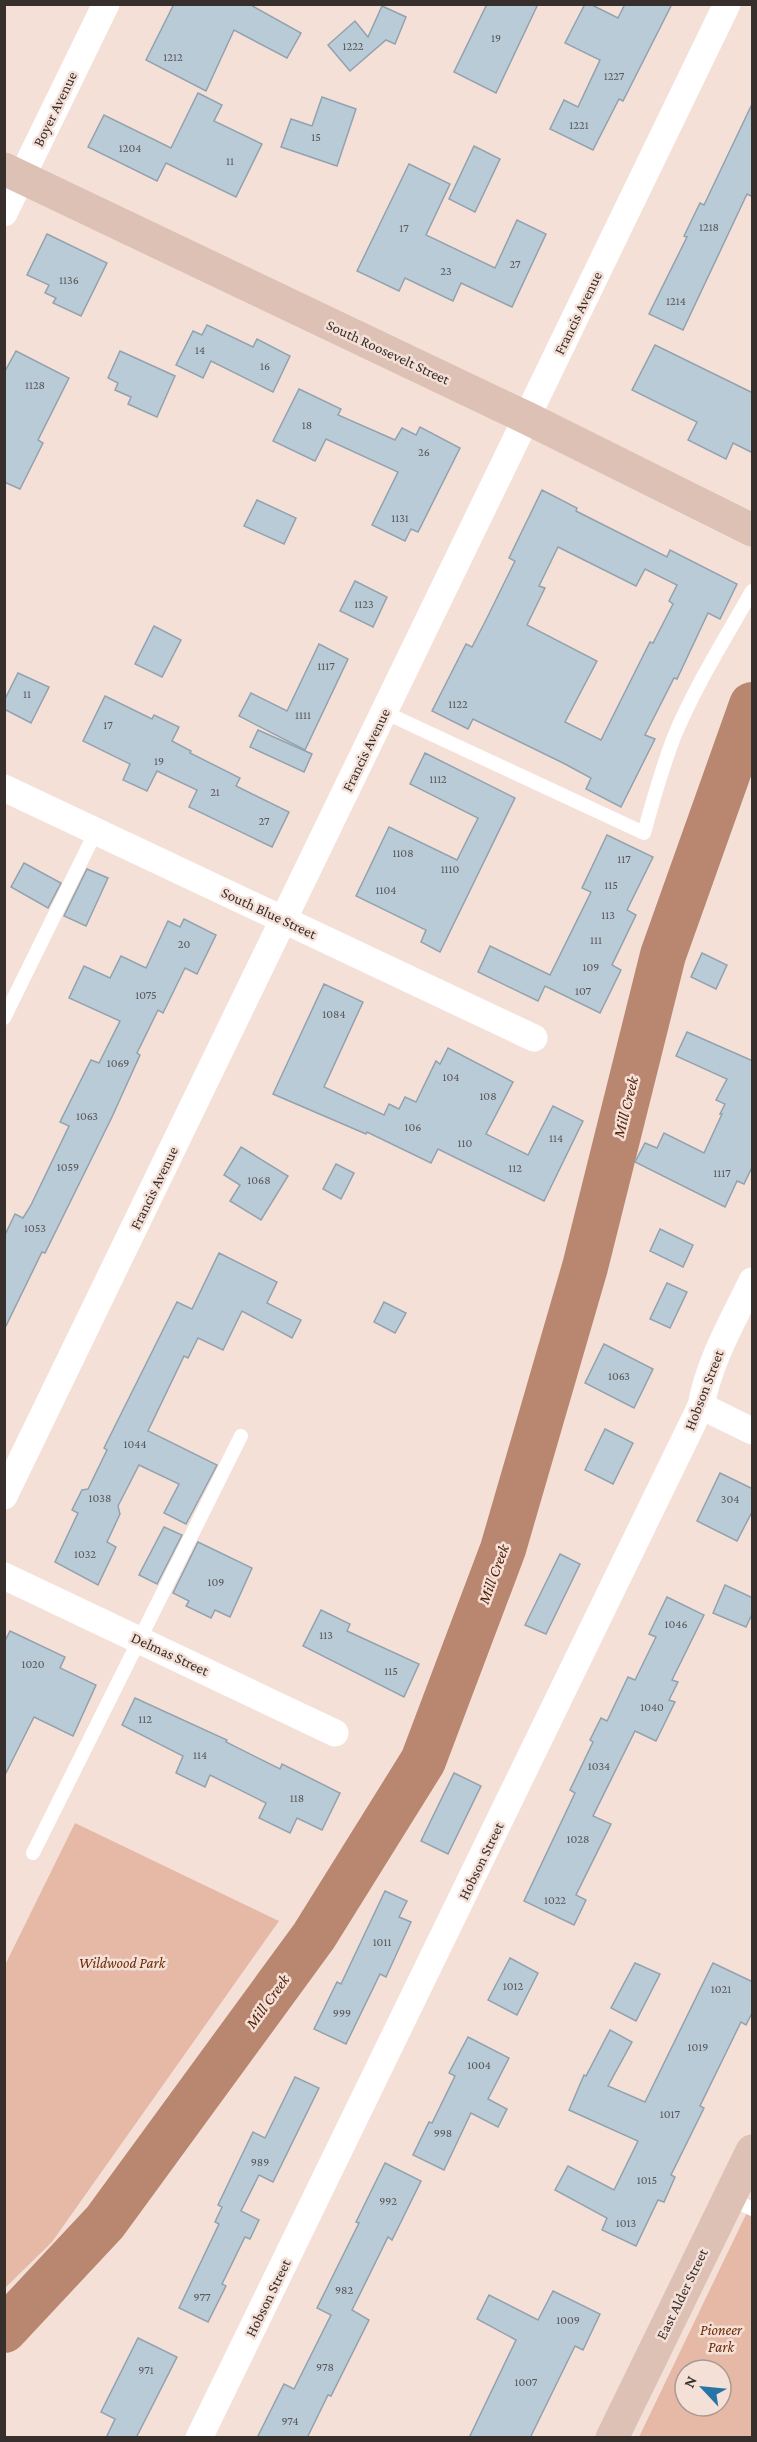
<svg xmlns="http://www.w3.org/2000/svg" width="757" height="2442" font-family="'Crimson Pro',serif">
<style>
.green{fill:#e5b9a6;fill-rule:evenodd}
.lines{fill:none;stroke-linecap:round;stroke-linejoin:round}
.river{stroke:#b9866f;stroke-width:46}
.building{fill:#bacbd8;stroke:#92a2ae;stroke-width:1.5;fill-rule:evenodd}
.lane{stroke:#fff;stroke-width:14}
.street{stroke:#fff;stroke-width:27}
.secondary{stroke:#dec1b5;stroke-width:33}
.labels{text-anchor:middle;stroke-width:5;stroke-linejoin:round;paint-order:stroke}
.number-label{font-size:12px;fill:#585656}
.street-label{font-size:15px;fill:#372f2b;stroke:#f5e0d8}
.park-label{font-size:15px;font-style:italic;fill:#6b2a05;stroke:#f5e0d8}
.water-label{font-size:16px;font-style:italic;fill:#4f1e04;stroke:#f5e0d8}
</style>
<rect width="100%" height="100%" fill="#f5e0d8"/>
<g class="green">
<path d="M75,1823L279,1921L52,2242L5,2288V1965Z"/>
<path d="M752,2202V2437H639ZM685,2370H721V2406H685Z"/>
</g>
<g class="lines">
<path class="river" d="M4,2330L105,2222L314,1936L423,1761L503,1549L585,1267L663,955L752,705"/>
</g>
<g class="building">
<path d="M174,4H249L301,33L287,58L234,30L206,91L146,60Z"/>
<path d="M487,4H538L496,93L454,72Z"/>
<path d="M585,4H590L618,18L625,4H672L623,101L619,99L593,150L550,129L564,100L578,107L600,60L565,43Z"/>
<path d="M382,6L406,17L395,44L386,40L350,71L328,45L355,21L368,37Z"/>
<path d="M198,93L222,105L214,121L262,144L236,197L166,163L157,181L88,147L104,115L171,148Z"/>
<path d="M322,97L356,109L337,166L281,147L291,119L312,126Z"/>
<path d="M753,102V197L747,194L683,330L649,314L687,237L684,236L700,203L704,205Z"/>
<path d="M474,146L500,159L475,212L449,199Z"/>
<path d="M409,164L450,184L426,235L495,268L517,220L546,234L512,307L461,283L453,301L405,278L399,291L357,271Z"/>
<path d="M47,234L107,263L81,316L53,303L56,298L45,293L49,285L27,275Z"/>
<path d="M207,325L253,347L257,339L290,356L273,392L211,361L203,378L176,365L193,331L202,335Z"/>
<path d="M655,345L753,393V453L733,443L726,459L688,440L697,422L632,390Z"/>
<path d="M16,351L69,378L38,440L43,443L20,489L4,482V373Z"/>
<path d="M120,351L175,376L157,417L128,404L131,397L115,390L118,383L108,378Z"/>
<path d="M299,389L341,409L338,415L395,440L402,428L416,435L420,427L460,448L418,532L411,529L405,541L372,525L398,472L326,439L315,461L273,441Z"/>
<path d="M542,490L577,508L576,511L667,557L670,550L737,584L720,619L708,613L677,679L674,678L645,735L655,739L621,807L586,789L591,778L565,764L473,719L468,729L432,711L466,644L472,647L486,620L515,561L509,558ZM558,547L636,586L645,569L677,585L669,601L673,604L653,643L650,642L601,740L565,722L597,661L527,625L545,588L539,586Z"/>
<path d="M257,500L296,518L284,544L244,526Z"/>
<path d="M355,581L387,597L373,627L340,611Z"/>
<path d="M154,626L181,640L162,677L135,664Z"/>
<path d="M319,644L348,659L305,750L239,716L251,693L287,711Z"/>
<path d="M18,673L49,687L31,723L4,709V701Z"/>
<path d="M105,696L152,719L154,715L179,727L172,741L191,751L190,753L240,778L236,786L289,812L272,847L189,807L197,790L157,771L147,791L123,780L130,764L83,741Z"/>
<path d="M258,730L312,754L304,772L250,747Z"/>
<path d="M425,753L515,798L440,952L421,942L426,930L356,896L389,827L457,860L478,818L410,784Z"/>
<path d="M607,835L653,857L627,910L636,915L612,965L621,970L600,1013L545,986L538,1001L478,972L490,946L550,975L591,892L582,888Z"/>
<path d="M24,863L61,883L48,908L11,887Z"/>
<path d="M87,869L108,878L86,926L64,916Z"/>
<path d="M184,919L216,935L197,974L185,968L163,1013L158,1010L137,1053L140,1055L112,1117L45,1253L42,1252L4,1330V1237L15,1214L23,1218L31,1205L69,1126L60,1122L91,1060L99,1063L120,1021L69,998L84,966L110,978L121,956L146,968L168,921L180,927Z"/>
<path d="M702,953L727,965L716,989L691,977Z"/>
<path d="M324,984L363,1002L324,1087L384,1115L389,1104L399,1109L405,1097L416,1102L436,1061L440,1064L448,1048L513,1082L486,1134L528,1155L553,1106L583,1121L544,1201L438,1149L431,1163L367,1132L366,1134L273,1094Z"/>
<path d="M687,1032L753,1061V1165L744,1184L737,1181L725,1207L635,1162L645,1143L657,1148L664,1133L704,1153L722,1114H720L725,1104L716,1100L727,1079L676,1056Z"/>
<path d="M241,1147L288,1176L261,1220L230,1201L240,1185L224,1175Z"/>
<path d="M336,1164L354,1173L341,1199L323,1189Z"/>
<path d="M660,1229L693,1245L683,1267L650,1251Z"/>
<path d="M219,1253L277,1282L267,1303L301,1320L292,1338L242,1311L223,1350L198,1338L188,1358L184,1356L148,1431L217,1465L186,1524L164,1513L179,1484L139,1465L118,1506L120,1514L107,1542L116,1547L98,1585L55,1562L78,1513L72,1510L82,1490L88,1489L107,1450L104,1448L177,1302L192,1309Z"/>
<path d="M667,1283L687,1292L670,1328L650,1319Z"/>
<path d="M384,1302L406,1313L395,1333L374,1322Z"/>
<path d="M604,1344L653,1369L634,1408L585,1383Z"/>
<path d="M605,1429L633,1443L613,1484L585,1470Z"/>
<path d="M720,1473L753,1489V1510L737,1541L697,1521Z"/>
<path d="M164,1527L182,1535L157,1584L139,1575Z"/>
<path d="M198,1542L252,1568L230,1617L215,1610L211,1618L186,1606L189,1601L173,1593Z"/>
<path d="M560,1554L580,1564L546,1634L525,1625Z"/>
<path d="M725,1585L753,1598V1612L746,1627L713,1613Z"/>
<path d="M667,1597L704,1615L672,1680L678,1682L669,1700L675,1702L656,1741L635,1731L593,1816L611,1824L576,1895L586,1900L574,1925L524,1901L575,1793L570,1790L593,1742L590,1740L601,1718L607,1721L628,1677L635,1680L656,1637L649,1634Z"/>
<path d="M321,1610L350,1624L347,1631L419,1664L404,1697L303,1646Z"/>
<path d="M10,1631L65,1657L60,1668L96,1685L73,1736L34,1717L4,1777V1643Z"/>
<path d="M135,1698L227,1740L226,1742L280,1769L282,1764L340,1793L322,1830L297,1818L290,1833L259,1818L266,1803L210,1775L205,1787L176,1773L183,1756L122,1725Z"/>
<path d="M454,1773L481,1786L448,1854L421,1841Z"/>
<path d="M385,1891L407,1901L399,1917L411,1922L386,1977L380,1974L346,2044L314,2029L337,1982L341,1984Z"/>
<path d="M510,1958L538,1973L517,2015L488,2000Z"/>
<path d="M635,1963L660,1974L636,2021L611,2008Z"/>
<path d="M713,1963L753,1982V2011L746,2025L741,2022L700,2106L704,2108L671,2175L675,2177L664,2202L658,2200L636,2246L602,2230L607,2218L555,2190L568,2166L614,2190L638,2141L569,2110L584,2075L586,2076L610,2030L632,2042L608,2086L645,2102Z"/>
<path d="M468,2037L509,2058L488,2099L507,2109L498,2127L471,2113L444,2170L413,2155L429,2122L432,2123L455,2076L449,2073Z"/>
<path d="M295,2077L319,2088L273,2182L259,2175L241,2211L259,2220L250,2239L245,2237L222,2284L226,2286L208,2322L179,2308L219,2224L215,2222L222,2207L218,2205L253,2132L265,2138Z"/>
<path d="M385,2163L421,2181L392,2240L388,2237L352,2310L369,2320L331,2396L328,2395L307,2438H257L284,2384L294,2389L331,2315L317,2308L359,2223L356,2222Z"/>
<path d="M553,2291L600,2314L583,2350L575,2346L530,2438H469L516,2340L477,2319L489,2295L538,2320Z"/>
<path d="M138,2338L177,2357L136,2438H106L115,2419L101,2412Z"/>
</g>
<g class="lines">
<g class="lane">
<path d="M384,712L644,833C653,800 662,768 674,737C695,686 725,639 752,591"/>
<path d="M4,1018L96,831"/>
<path d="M33,1853L241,1436"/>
<path d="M730,2198L752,2209"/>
</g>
<g class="street">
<path d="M4,213L106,4"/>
<path d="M4,788L534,1038"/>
<path d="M701,1406L752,1431"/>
<path d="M4,1496L727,4"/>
<path d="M4,1576L335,1733"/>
<path d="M199,2438L701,1406C709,1361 733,1321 752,1281"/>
</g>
<g class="secondary">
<path d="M4,169L527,418L752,530"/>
<path d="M612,2438L752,2151"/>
</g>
</g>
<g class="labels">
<g class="number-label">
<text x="496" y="42">19</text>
<text x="353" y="50">1222</text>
<text x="173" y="61">1212</text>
<text x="614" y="80">1227</text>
<text x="579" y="129">1221</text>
<text x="316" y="141">15</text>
<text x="130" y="152">1204</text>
<text x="230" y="165">11</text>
<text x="709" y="231">1218</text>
<text x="404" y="232">17</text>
<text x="515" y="268">27</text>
<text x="446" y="275">23</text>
<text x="69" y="284">1136</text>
<text x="676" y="305">1214</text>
<text x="200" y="354">14</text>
<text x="265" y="370">16</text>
<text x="35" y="389">1128</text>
<text x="307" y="429">18</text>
<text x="424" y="456">26</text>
<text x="400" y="522">1131</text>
<text x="364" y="608">1123</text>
<text x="326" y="670">1117</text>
<text x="27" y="698">11</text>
<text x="458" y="708">1122</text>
<text x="303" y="719">1111</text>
<text x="108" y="729">17</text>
<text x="159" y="765">19</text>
<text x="438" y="783">1112</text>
<text x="215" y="796">21</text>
<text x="264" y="825">27</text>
<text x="403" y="857">1108</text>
<text x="624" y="863">117</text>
<text x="450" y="873">1110</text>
<text x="611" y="889">115</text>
<text x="386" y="894">1104</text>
<text x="608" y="919">113</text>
<text x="596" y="944">111</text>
<text x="184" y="948">20</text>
<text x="591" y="971">109</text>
<text x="583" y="995">107</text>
<text x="146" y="999">1075</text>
<text x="334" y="1018">1084</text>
<text x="118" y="1067">1069</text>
<text x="451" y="1081">104</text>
<text x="488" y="1100">108</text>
<text x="87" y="1120">1063</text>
<text x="413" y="1131">106</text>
<text x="556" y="1142">114</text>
<text x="465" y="1147">110</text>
<text x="68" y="1171">1059</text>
<text x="515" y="1172">112</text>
<text x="722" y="1177">1117</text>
<text x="259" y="1184">1068</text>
<text x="35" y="1232">1053</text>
<text x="619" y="1380">1063</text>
<text x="135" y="1448">1044</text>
<text x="100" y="1502">1038</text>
<text x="730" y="1503">304</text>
<text x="85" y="1558">1032</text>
<text x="216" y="1586">109</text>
<text x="676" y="1628">1046</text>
<text x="326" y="1639">113</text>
<text x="33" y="1668">1020</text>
<text x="391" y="1675">115</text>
<text x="652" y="1711">1040</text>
<text x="145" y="1723">112</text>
<text x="200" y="1759">114</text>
<text x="599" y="1770">1034</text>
<text x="297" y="1802">118</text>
<text x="578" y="1843">1028</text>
<text x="555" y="1904">1022</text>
<text x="382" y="1946">1011</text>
<text x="513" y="1990">1012</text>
<text x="721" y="1993">1021</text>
<text x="342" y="2017">999</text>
<text x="698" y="2051">1019</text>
<text x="479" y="2069">1004</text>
<text x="670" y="2118">1017</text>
<text x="443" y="2137">998</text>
<text x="260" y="2166">989</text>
<text x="647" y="2184">1015</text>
<text x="388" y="2205">992</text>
<text x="626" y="2227">1013</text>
<text x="344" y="2294">982</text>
<text x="202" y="2301">977</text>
<text x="568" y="2324">1009</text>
<text x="325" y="2371">978</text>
<text x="146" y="2374">971</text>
<text x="526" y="2386">1007</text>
<text x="290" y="2425">974</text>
</g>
<g class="street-label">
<text transform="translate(55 109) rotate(-64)" y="5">Boyer Avenue</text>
<text transform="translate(578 313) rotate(-64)" y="5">Francis Avenue</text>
<text transform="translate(388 352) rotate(25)" y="5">South Roosevelt Street</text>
<text transform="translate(366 750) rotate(-64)" y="5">Francis Avenue</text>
<text transform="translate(269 913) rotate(25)" y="5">South Blue Street</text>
<text transform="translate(154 1188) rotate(-64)" y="5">Francis Avenue</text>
<text transform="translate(704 1390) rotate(-69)" y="5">Hobson Street</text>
<text transform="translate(170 1654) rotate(25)" y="5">Delmas Street</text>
<text transform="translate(481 1861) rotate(-64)" y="5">Hobson Street</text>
<text transform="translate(682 2294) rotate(-64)" y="5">East Alder Street</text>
<text transform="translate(268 2298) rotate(-64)" y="5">Hobson Street</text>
</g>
<g class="park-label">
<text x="122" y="1968">Wildwood Park</text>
<text x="721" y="2335">Pioneer<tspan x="721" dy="17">Park</tspan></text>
</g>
<g class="water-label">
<text transform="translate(625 1107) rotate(-76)" y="6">Mill Creek</text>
<text transform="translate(493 1574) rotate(-70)" y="6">Mill Creek</text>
<text transform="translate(267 2001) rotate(-54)" y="6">Mill Creek</text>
</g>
</g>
<rect width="757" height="2442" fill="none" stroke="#372f2b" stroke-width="12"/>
<g transform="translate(703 2388) rotate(296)"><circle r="28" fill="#f5e0d8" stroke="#a99993" stroke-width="1.5"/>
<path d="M0-4.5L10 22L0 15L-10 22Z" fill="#2774a7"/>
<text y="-9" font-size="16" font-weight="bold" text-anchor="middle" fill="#372f2b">N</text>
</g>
</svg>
